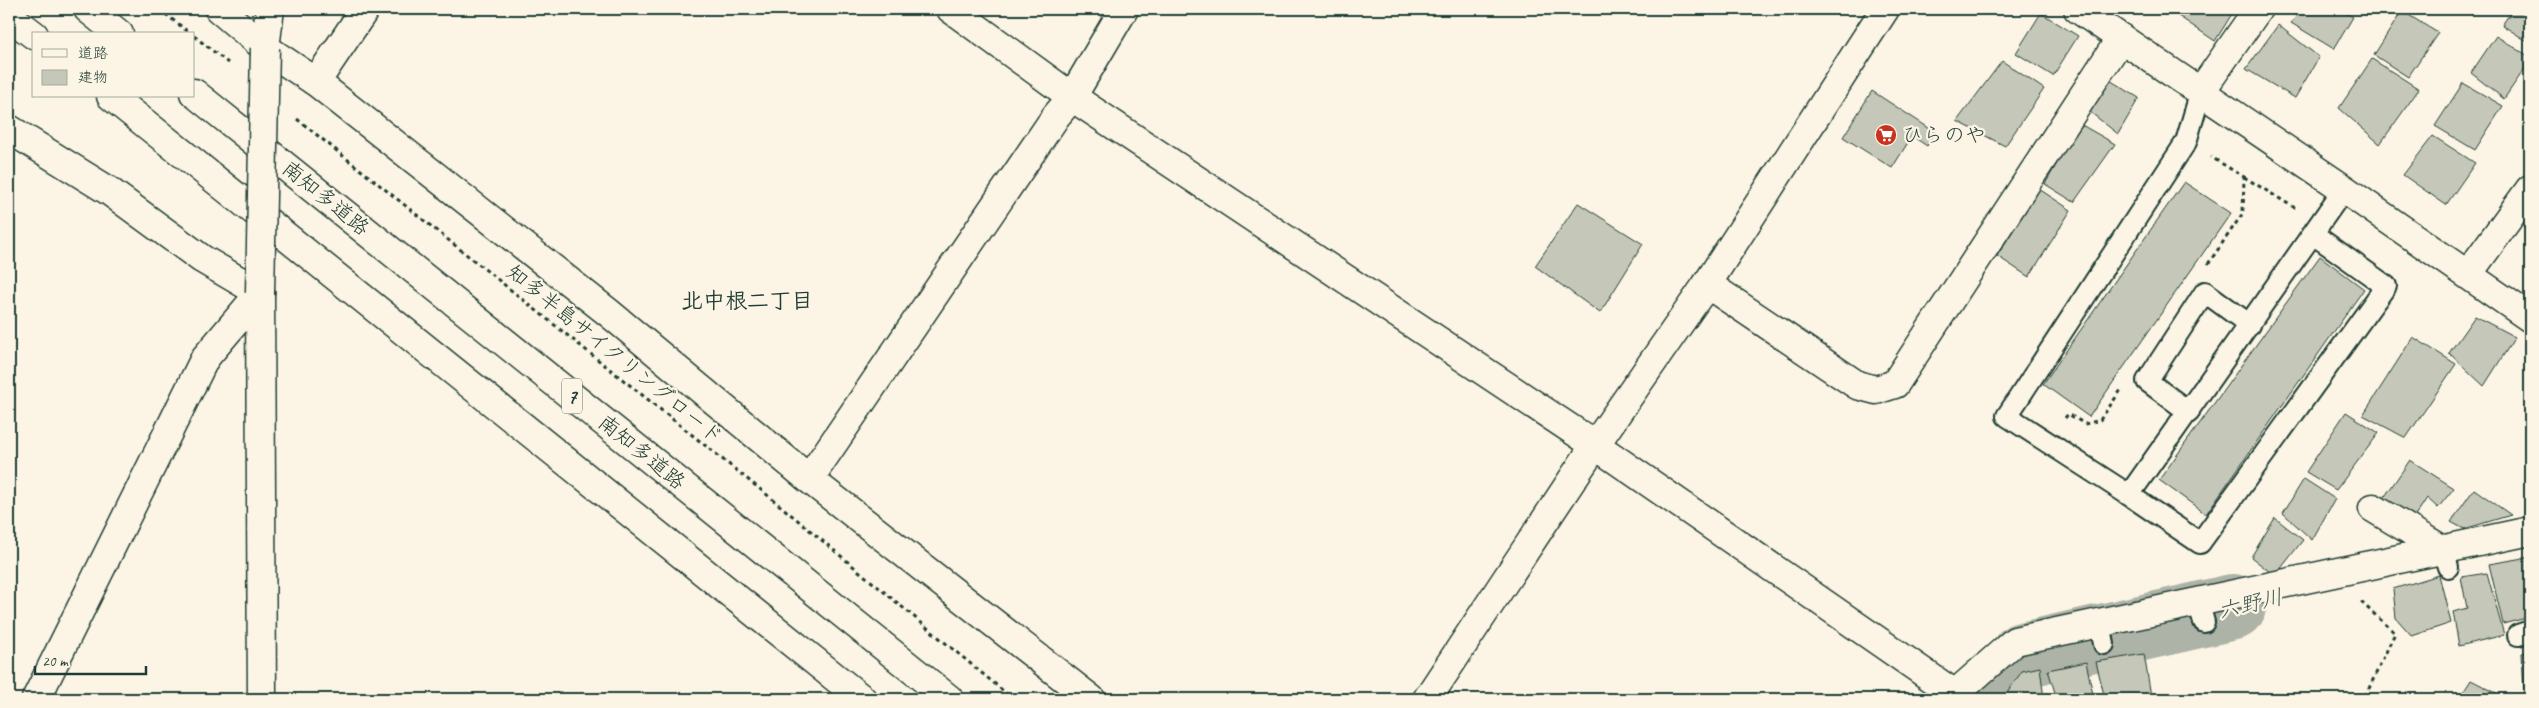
<svg xmlns="http://www.w3.org/2000/svg" width="2539" height="708" font-family="Caveat,'Klee One',sans-serif">
<style>
.lines{fill:none;stroke-linecap:round;stroke-linejoin:round}
.river{stroke:#aeb3a7;stroke-width:66}
.building{fill:#c5c7b9;stroke:#1f3d34}
.service-casing{stroke:#1f3d34;stroke-width:24}
.minor-casing{stroke:#1f3d34;stroke-width:31}
.tertiary-casing{stroke:#1f3d34;stroke-width:31}
.motorway-casing{stroke:#1f3d34;stroke-width:31}
.path{stroke:#1f3d34;stroke-width:3;stroke-dasharray:4 4;stroke-linecap:butt}
.service{stroke:#fcf5e5;stroke-width:20}
.minor{stroke:#fcf5e5;stroke-width:28}
.tertiary{stroke:#fcf5e5;stroke-width:28}
.motorway{stroke:#fcf5e5;stroke-width:28}
.tertiary-bridge-casing{stroke:#1f3d34;stroke-width:31;stroke-linecap:butt}
.tertiary-bridge{stroke:#fcf5e5;stroke-width:28}
.labels{text-anchor:middle;stroke-width:4.5;stroke-linejoin:round;paint-order:stroke}
.shield{fill:#fcf5e5;stroke:#617469;stroke-width:1}
.shield-label{font-size:20px;font-weight:bold;fill:#1f3d34}
.poi-label{font-size:21px;fill:#1f3d34;stroke:#fcf5e5;text-anchor:start}
.street-label{font-size:21px;fill:#1f3d34;stroke:#fcf5e5}
.neighbourhood-label{font-size:22px;font-weight:bold;fill:#1f3d34;stroke:#fcf5e5}
.water-label{font-size:22px;font-style:italic;fill:#435a51;stroke:#fcf5e5}
</style>
<rect width="100%" height="100%" fill="#fcf5e5"/>
<filter id="ink" filterUnits="userSpaceOnUse"><feTurbulence type="fractalNoise" baseFrequency=".02" numOctaves="2"/><feDisplacementMap in="SourceGraphic" scale="10" xChannelSelector="R" yChannelSelector="G"/><feConvolveMatrix kernelMatrix="1 2 1 2 8 2 1 2 1" color-interpolation-filters="sRGB"/></filter>
<g filter="url(#ink)">
<g class="lines">
<path class="river" d="M1990,699L2023,655L2233,607"/>
</g>
<g class="building">
<path d="M2168,9H2235L2215,41Z"/>
<path d="M2302,9H2340L2353,17L2334,49L2291,23Z"/>
<path d="M2513,9H2530V43L2502,25Z"/>
<path d="M2402,11L2438,33L2408,77L2374,55Z"/>
<path d="M2041,13L2078,36L2053,76L2016,53Z"/>
<path d="M2278,25L2319,57L2295,98L2246,69Z"/>
<path d="M2496,36L2530,57V61L2504,99L2471,73Z"/>
<path d="M2372,59L2419,89L2380,144L2339,108Z"/>
<path d="M2002,61L2044,89L2005,146L1957,121Z"/>
<path d="M2108,79L2139,98L2118,134L2090,112Z"/>
<path d="M2463,83L2503,106L2475,150L2435,126Z"/>
<path d="M1872,91L1935,132L1927,146L1912,136L1892,168L1843,137Z"/>
<path d="M2080,124L2115,144L2074,202L2045,184Z"/>
<path d="M2433,136L2475,163L2446,205L2403,175Z"/>
<path d="M2184,182L2231,213L2089,417L2043,384Z"/>
<path d="M2039,189L2071,210L2029,277L1997,256Z"/>
<path d="M1578,203L1643,244L1600,313L1535,266Z"/>
<path d="M2320,256L2364,289L2206,514L2159,480Z"/>
<path d="M2475,316L2515,337L2484,386L2449,353Z"/>
<path d="M2413,337L2456,364L2406,438L2363,415Z"/>
<path d="M2346,412L2379,433L2336,490L2306,472Z"/>
<path d="M2410,460L2454,488L2438,508L2427,498L2412,521L2381,502Z"/>
<path d="M2304,479L2335,499L2312,540L2283,513Z"/>
<path d="M2474,489L2511,515L2464,529L2451,522Z"/>
<path d="M2275,518L2303,540L2275,576L2251,557Z"/>
<path d="M2530,557V617L2503,624L2489,564Z"/>
<path d="M2487,573L2504,635L2459,646L2453,612L2467,608L2461,577Z"/>
<path d="M2439,575L2451,623L2412,636L2396,618L2393,589Z"/>
<path d="M2530,652V691L2524,692L2522,653Z"/>
<path d="M2144,654L2151,696L2135,699H2105L2096,662Z"/>
<path d="M2086,662L2094,699H2057L2048,670Z"/>
<path d="M2040,667L2044,699H2010L2005,696L2022,671Z"/>
<path d="M2471,680L2508,699H2459Z"/>
</g>
<g class="lines">
<g class="service-casing">
<g id="service">
<path d="M2201,91L2186,142L2007,416L2129,495L2344,189"/>
<path d="M2189,412L2147,381L2205,292L2250,325"/>
<path d="M2129,495L2200,543L2386,286L2313,234"/>
<path d="M2443,550L2448,567"/>
<path d="M2198,602L2204,622"/>
<path d="M2100,623L2104,644"/>
<path d="M2518,635L2530,631"/>
</g>
</g>
<g class="minor-casing">
<g id="minor">
<path d="M219,9L265,48L316,82L609,313L809,479L1091,699"/>
<path d="M951,9L1072,97L1595,445L1962,699"/>
<path d="M265,48L270,9"/>
<path d="M316,82L365,9"/>
<path d="M2201,91L2258,9"/>
<path d="M9,129L109,191L202,259L260,293L205,358L36,699"/>
<path d="M2468,274L2530,189"/>
<path d="M1707,284L1857,385L1876,390L1895,384L2121,38"/>
<path d="M809,479L1056,116L1072,97L1124,9"/>
<path d="M2373,508L2443,550"/>
<path d="M1955,694L2015,641L2530,531"/>
</g>
</g>
<g class="tertiary-casing">
<g id="tertiary">
<path d="M2078,9L2344,189L2530,318"/>
<path d="M260,293L262,699"/>
<path d="M1427,699L1595,445L1707,284L1885,9"/>
</g>
</g>
<g class="motorway-casing">
<g id="motorway">
<path d="M88,9L119,34"/>
<path d="M9,16L34,35"/>
<path d="M194,93L949,699"/>
<path d="M111,96L862,699"/>
</g>
</g>
<g class="path">
<path d="M159,9L191,34"/>
<path d="M194,36L228,63"/>
<path d="M297,119L771,498L1013,699"/>
<path d="M2244,177L2295,208"/>
<path d="M2208,264L2243,213L2244,177L2211,157"/>
<path d="M2065,418L2068,414L2085,424L2100,420L2121,390"/>
<path d="M2361,602L2395,633L2364,699"/>
</g>
<use href="#service" class="service"/>
<use href="#minor" class="minor"/>
<use href="#tertiary" class="tertiary"/>
<use href="#motorway" class="motorway"/>
<g class="tertiary-bridge-casing">
<path id="tertiary-bridge" d="M260,293L265,48"/>
</g>
<use href="#tertiary-bridge" class="tertiary-bridge"/>
</g>
</g>
<defs>
<g id="supermarket-disc" transform="scale(1.125)"><circle r="9.5" fill="#c8321e" stroke="#fcf5e5"/><path d="M-6-5.5h2.5l.6 2H6L4.5 2H-2.5L-4.4-4H-6ZM-1.5 3.2a1.3 1.3 0 1 0 .1 0ZM3 3.2a1.3 1.3 0 1 0 .1 0Z" fill="#fff"/></g>
</defs>
<g fill-rule="evenodd">
<use href="#supermarket-disc" x="1886" y="135"/>
</g>
<g class="labels">
<rect class="shield" x="562" y="378.5" width="20" height="35" rx="4"/>
<g class="shield-label">
<text x="572" y="403">7</text>
</g>
<g class="poi-label">
<text x="1902" y="142">ひらのや</text>
</g>
<g class="street-label">
<text transform="translate(326 198) rotate(39)" y="7">南知多道路</text>
<text transform="translate(615 354) rotate(39)" y="7">知多半島サイクリングロード</text>
<text transform="translate(642 452) rotate(39)" y="7">南知多道路</text>
</g>
<g class="neighbourhood-label">
<text x="747" y="308">北中根二丁目</text>
</g>
<g class="water-label">
<text transform="translate(2250 603) rotate(-13)" y="8">六野川</text>
</g>
</g>
<rect width="2539" height="708" fill="none" stroke="#fcf5e5" stroke-width="30"/>
<rect x="15" y="15" width="2509" height="678" fill="none" stroke="#1f3d34" stroke-width="2" filter="url(#ink)"/>
<rect x="32" y="32" width="162" height="65" fill="#fcf5e5" stroke="#a4ab9e"/>
<rect x="42" y="49" width="25" height="8" fill="#fcf5e5" stroke="#a4ab9e"/>
<text x="78" y="58" font-size="15" fill="#1f3d34">道路</text>
<rect x="42" y="70" width="25" height="15" fill="#c5c7b9" stroke="#a4ab9e"/>
<text x="78" y="82" font-size="15" fill="#1f3d34">建物</text>
<path d="M35 666v8h111v-8" fill="none" stroke="#1f3d34" stroke-width="2.5"/>
<text x="42" y="666" font-size="15" fill="#1f3d34" stroke="#fcf5e5" stroke-width="4" paint-order="stroke">20 m</text>
</svg>
